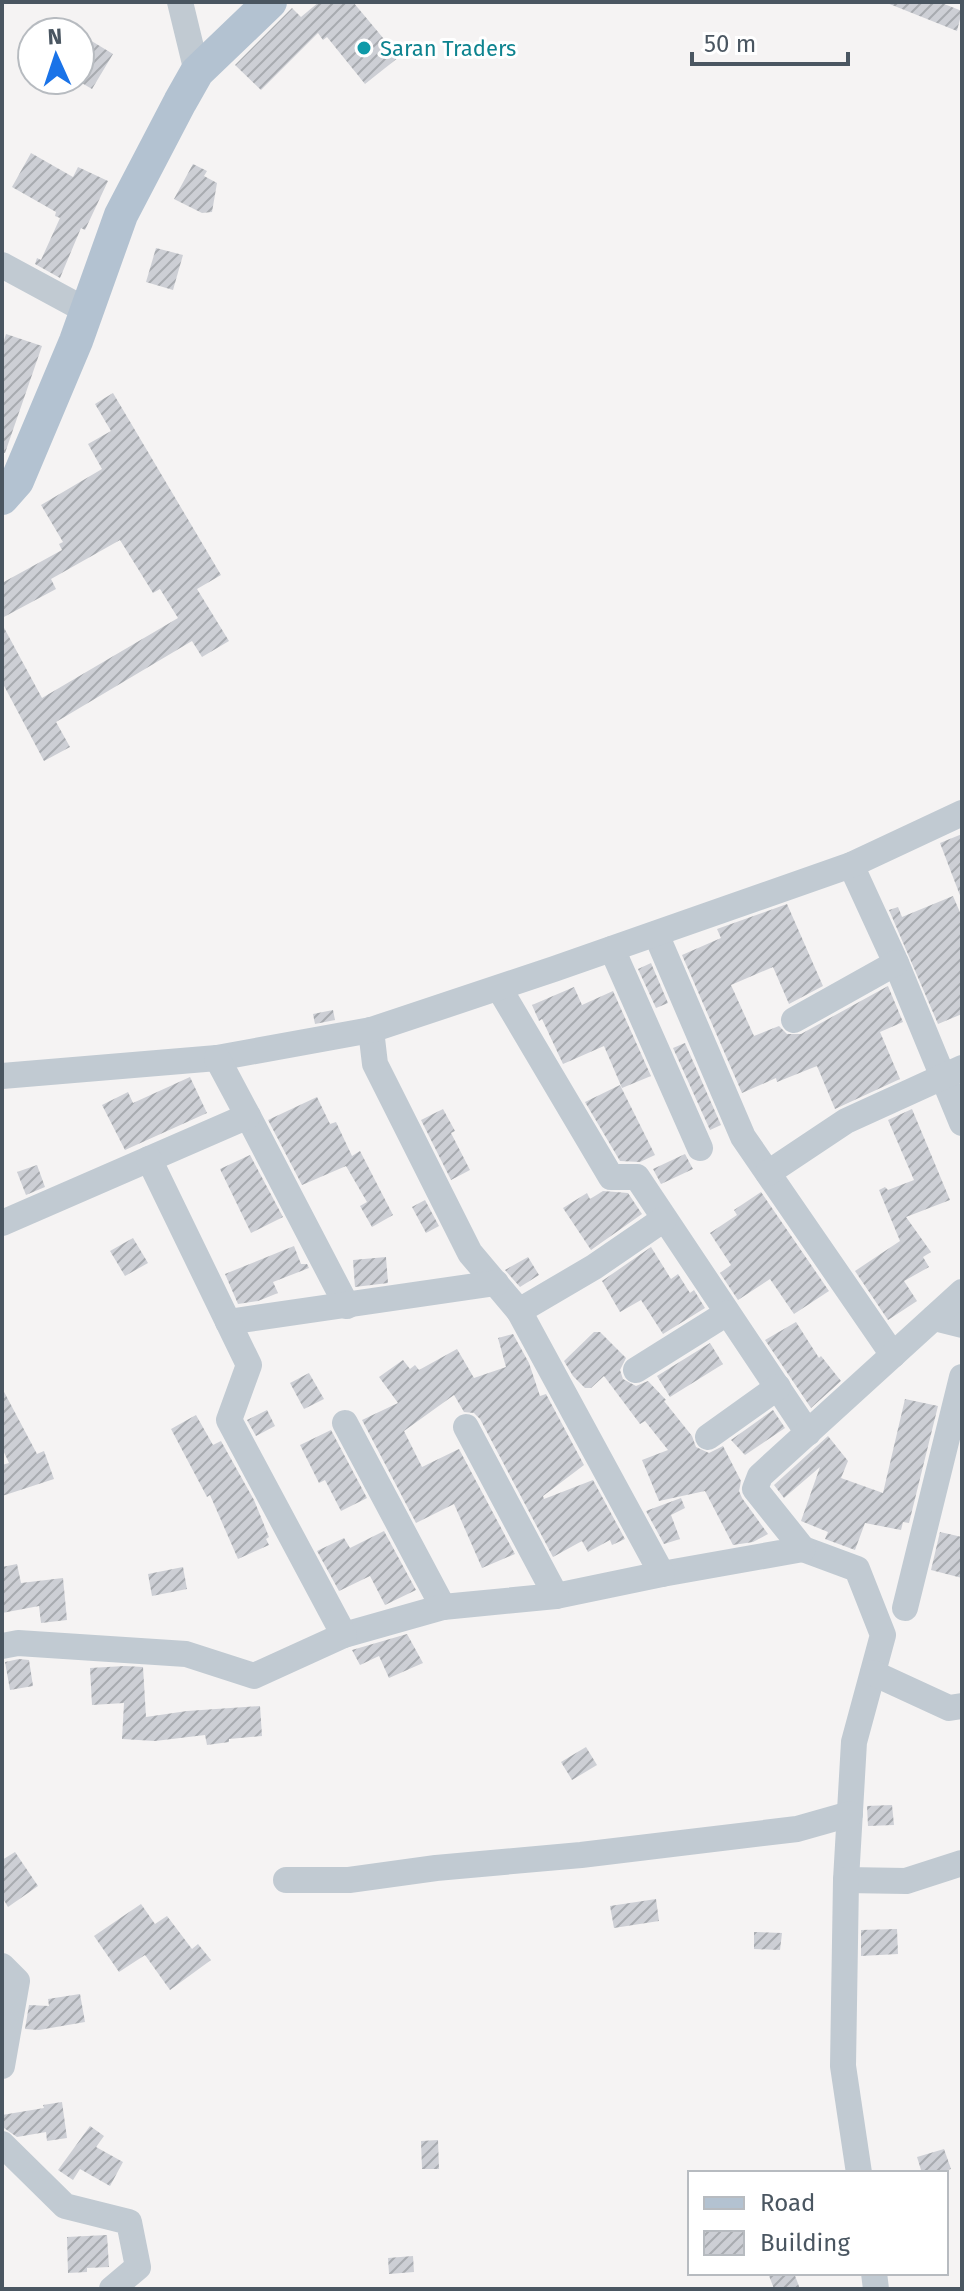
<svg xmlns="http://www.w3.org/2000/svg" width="964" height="2291" font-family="'Fira Sans',sans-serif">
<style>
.building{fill:url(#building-hatch)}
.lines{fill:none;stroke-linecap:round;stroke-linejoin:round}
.minor{stroke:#c1cad2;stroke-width:26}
.major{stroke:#b3c2d1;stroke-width:34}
.culture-dot{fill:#0f9aa8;stroke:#fff;stroke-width:3}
.labels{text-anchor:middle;stroke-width:6;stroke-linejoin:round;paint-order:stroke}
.culture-label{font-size:22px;fill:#0d838f;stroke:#fff;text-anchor:start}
</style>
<defs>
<pattern id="building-hatch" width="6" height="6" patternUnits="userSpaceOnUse" patternTransform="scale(2)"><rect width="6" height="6" fill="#cdcfd5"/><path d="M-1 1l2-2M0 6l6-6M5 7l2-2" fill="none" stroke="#a8abb0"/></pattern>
</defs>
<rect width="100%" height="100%" fill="#f5f3f3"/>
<g class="building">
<path d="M319,2H353L399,57L365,84L327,37L323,40L318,33L261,90L235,65L292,8L301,17Z"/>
<path d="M939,2L962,11L957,31L887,3Z"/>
<path d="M80,34L113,54L92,89L80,82Z"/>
<path d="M31,153L73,177L78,167L108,181L85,230L81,228L60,278L35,264L37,258L41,260L60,218L55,216L56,212L12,187Z"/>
<path d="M193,164L207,171L204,176L217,183L212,212L202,213L174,199Z"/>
<path d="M156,248L183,255L173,290L146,282Z"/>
<path d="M6,334L42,346L5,453H2V347Z"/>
<path d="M113,393L221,575L197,589L229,641L202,657L192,641L56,722L70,747L44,761L2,682V624L42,698L178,618L160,589L153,593L120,540L51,579L56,589L2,618V583L62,550L59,544L63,542L41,505L102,469L88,444L111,431L95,404Z"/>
<path d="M962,834V898H961L940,843Z"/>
<path d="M953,896L962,917V1014L938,1024L889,910L898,907L902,917Z"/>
<path d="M787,904L823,986L789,1004L773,967L731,985L754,1036L779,1026L787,1034H801L888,986L903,1022L880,1032L900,1079L835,1109L817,1066L777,1082L776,1078L742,1093L682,955L721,938L717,929Z"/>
<path d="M651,963L668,1003L656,1008L638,969Z"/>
<path d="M574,987L582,1005L613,991L651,1076L622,1088L604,1046L563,1064L542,1019L539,1021L532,1005Z"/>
<path d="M333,1010L335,1020L315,1024L313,1014Z"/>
<path d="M685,1043L721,1125L710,1130L673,1048Z"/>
<path d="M190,1077L207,1113L125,1150L102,1105L128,1092L133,1103Z"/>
<path d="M620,1085L655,1155L640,1162L620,1161L585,1102Z"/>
<path d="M317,1097L330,1124L336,1122L352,1156L360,1151L393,1215L372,1227L360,1206L367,1202L346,1166L302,1185L268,1120Z"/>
<path d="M443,1109L455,1131L451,1133L470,1170L451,1180L421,1120Z"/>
<path d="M912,1109L950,1200L906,1217L931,1252L923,1257L929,1267L904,1281L917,1301L888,1320L855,1271L900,1241L879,1190L885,1187L888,1190L914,1180L888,1120Z"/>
<path d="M685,1154L693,1169L661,1184L653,1169Z"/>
<path d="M250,1155L283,1217L251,1233L220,1169Z"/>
<path d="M37,1165L45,1187L26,1195L17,1172Z"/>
<path d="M603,1191L628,1193L642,1214L591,1250L563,1208L587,1193L590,1199Z"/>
<path d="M761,1192L829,1291L794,1314L770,1279L738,1300L720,1273L731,1265L710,1233L737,1215L734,1210Z"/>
<path d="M425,1200L439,1226L426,1233L412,1207Z"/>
<path d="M133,1238L148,1263L125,1276L110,1251Z"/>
<path d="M294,1246L301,1264H307L309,1268L273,1282L278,1293L258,1301L238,1304L225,1274Z"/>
<path d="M651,1247L671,1279L678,1274L690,1293L694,1290L705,1308L663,1334L641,1300L620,1312L602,1281Z"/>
<path d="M386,1257L388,1283L355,1287L353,1260Z"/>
<path d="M528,1257L539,1275L520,1287L505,1270Z"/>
<path d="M796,1322L819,1358L821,1356L841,1381L811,1408L765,1340Z"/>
<path d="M594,1332H600L626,1358L620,1370L623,1379L636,1386L648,1381L666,1400L664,1401L692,1436L696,1447L709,1453L723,1446L741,1481L739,1491L742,1498L768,1534L753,1542L733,1545L705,1491L659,1501L642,1460L668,1450L645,1421L640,1424L604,1376L591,1388H585L573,1376L564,1361Z"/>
<path d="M513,1334L529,1363L540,1396L546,1394L584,1465L543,1496L544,1499L593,1480L625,1539L612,1545L610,1540L588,1552L582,1541L553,1557L480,1419L474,1413L464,1412L454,1395L404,1431L422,1467L459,1449L515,1554L482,1568L454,1504L416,1523L362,1420L398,1403L379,1377L403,1360L410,1369L415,1365L419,1370L457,1349L474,1378L506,1367L498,1338Z"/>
<path d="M710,1343L723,1364L670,1397L657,1376Z"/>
<path d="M309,1373L324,1399L304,1409L290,1383Z"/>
<path d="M2,1388L37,1454L44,1451L54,1479L2,1496V1465L9,1463L2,1448Z"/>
<path d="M905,1399L938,1406L909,1523L903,1522L901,1530L865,1523L855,1550L825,1539L828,1532L801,1521L820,1467L784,1498L774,1485L828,1436L848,1461L841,1478L883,1493Z"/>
<path d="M267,1410L275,1426L256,1436L247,1420Z"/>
<path d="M773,1410L785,1428L745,1455L731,1440Z"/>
<path d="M196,1415L213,1445L221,1441L254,1500L269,1537L266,1539L269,1545L238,1559L210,1495L207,1497L171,1429Z"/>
<path d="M331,1430L367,1498L341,1511L325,1480L319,1483L300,1445Z"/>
<path d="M681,1498L685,1508L671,1515L680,1539L664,1544L646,1511Z"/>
<path d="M384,1531L416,1590L385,1605L370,1576L339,1591L317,1551L344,1538L350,1548Z"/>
<path d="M940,1532L962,1537V1578L931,1570Z"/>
<path d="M17,1564L21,1583L63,1578L67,1620L41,1623L39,1606L2,1613V1567Z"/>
<path d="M183,1567L187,1589L152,1596L148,1574Z"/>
<path d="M407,1634L423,1663L389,1678L379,1656L360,1665L352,1650Z"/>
<path d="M19,1659L29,1660L33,1686L10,1690L5,1662Z"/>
<path d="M125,1666L143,1667L146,1717L187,1711L260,1706L262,1736L229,1739V1742L207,1745L205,1735L155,1741L122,1739L124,1703L92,1705L90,1668Z"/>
<path d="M586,1747L597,1765L572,1780L561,1762Z"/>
<path d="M892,1805L894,1825L868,1826L867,1806Z"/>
<path d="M15,1852L38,1886L8,1907L2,1897V1860Z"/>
<path d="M656,1899L659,1921L614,1928L610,1906Z"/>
<path d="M141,1904L155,1924L167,1916L192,1949L198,1944L211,1960L170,1990L145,1955L119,1972L94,1936Z"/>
<path d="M897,1929L898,1954L861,1956V1930Z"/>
<path d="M754,1932L782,1933L780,1950L754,1949Z"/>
<path d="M80,1994L85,2022L39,2030L25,2029L29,2005L49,2006L48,1999Z"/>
<path d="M62,2102L67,2138L47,2141L46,2132L17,2137L4,2128L2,2115L44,2108L43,2105Z"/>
<path d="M90,2126L104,2136L96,2147L123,2162L110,2186L80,2169L73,2180L58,2170Z"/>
<path d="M438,2140L439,2169H422L421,2141Z"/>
<path d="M944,2149L951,2169L938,2173H922L917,2157Z"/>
<path d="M107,2235L109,2267L87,2268V2272L68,2273L67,2237Z"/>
<path d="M413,2256L414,2272L389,2274L388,2258Z"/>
<path d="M768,2273H794L800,2289H774Z"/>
</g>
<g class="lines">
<g class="minor">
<path d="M180,2L197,72"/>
<path d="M2,265L87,311"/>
<path d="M851,865L896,963L962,1123"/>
<path d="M656,934L743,1137L893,1355"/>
<path d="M612,949L700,1148"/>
<path d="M499,988L611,1177H637L808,1433"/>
<path d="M794,1020L896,963"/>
<path d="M371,1030L375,1064L470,1253L519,1311"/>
<path d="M2,1076L217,1058L371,1030L554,969L851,865L962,813"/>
<path d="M248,1116L347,1306"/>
<path d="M768,1173L846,1121L962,1068"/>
<path d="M2,1223L248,1116L217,1058"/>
<path d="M934,1318L962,1325"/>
<path d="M228,1322L496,1283"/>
<path d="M636,1370L727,1313"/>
<path d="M345,1423L443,1607"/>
<path d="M708,1437L778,1387"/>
<path d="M803,1549L857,1569L883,1635L854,1742L846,1880L906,1881L962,1863"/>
<path d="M662,1574L803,1549L755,1489L760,1476L962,1292"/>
<path d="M556,1596L662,1574L519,1311L594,1267L664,1219"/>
<path d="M905,1608L962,1377"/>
<path d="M344,1635L443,1607L556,1596L466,1427"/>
<path d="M2,1646L18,1643L186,1654L254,1676L344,1635L229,1420L249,1365L149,1159"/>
<path d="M873,1673L949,1708L962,1706"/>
<path d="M286,1880H349L436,1868L581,1855L797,1829L850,1814"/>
<path d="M846,1880L843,2066L859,2173"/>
<path d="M2,1966L17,1981L2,2066"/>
<path d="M2,2144L65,2206L129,2222L138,2267L112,2289"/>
<path d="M874,2273L876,2289"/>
</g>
<path class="major" d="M2,498L17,481L76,341L121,215L180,102L197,72L270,2"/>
</g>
<circle class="culture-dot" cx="364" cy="48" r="8"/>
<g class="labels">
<g class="culture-label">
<text x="380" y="56">Saran Traders</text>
</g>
</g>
<rect width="964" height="2291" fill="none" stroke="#4a5661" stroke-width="8"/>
<rect x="688" y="2171" width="260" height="104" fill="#ffffff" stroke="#b7bbc0" stroke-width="2"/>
<rect x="704" y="2197" width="40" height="12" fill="#b3c2d1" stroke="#b7bbc0" stroke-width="2"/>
<text x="760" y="2211" font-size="24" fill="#4a5661">Road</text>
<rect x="704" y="2231" width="40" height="24" fill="url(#building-hatch)" stroke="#b7bbc0" stroke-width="2"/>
<text x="760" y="2251" font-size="24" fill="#4a5661">Building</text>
<g transform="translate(56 56) rotate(357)"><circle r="38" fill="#ffffff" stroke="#b7bbc0" stroke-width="2"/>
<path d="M0-6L14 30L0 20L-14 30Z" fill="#1a73e8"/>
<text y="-12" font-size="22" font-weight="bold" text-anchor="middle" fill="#4a5661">N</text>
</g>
<path d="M692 52v12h156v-12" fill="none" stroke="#4a5661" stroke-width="4"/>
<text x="704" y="52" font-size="24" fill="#4a5661" stroke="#ffffff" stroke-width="6" paint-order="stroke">50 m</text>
</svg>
